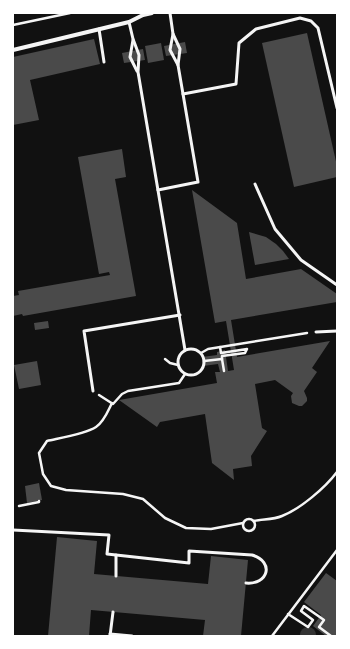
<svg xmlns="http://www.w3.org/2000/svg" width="350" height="649" font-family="'Noto Sans',sans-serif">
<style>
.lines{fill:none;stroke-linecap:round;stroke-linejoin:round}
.canal{stroke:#333;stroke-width:16}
.building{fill:#4a4a4a}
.path{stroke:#f5f5f5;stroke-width:2.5}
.service{stroke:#f5f5f5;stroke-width:3}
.minor{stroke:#f5f5f5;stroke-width:4}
</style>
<rect width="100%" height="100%" fill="#111"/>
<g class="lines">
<path class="canal" d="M308,636V635"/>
</g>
<g class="building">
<path d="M307,33L337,166V177L294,187L262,43Z"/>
<path d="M94,39L100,64L30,80L39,120L13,125V57Z"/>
<path d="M185,42L187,53L166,56L164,46Z"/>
<path d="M161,43L164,60L148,63L145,46Z"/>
<path d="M143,49L145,60L124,63L122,53Z"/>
<path d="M122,149L126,177L115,179L136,296L23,316L22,314L13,316V296L19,295L18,291L110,275L109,272L99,274L78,157Z"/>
<path d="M192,190L237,223L246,279L301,269L337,294V302L231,320L237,357L330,341L312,368L317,372L304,391L307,398V401L302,406H299L292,403L291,396L293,393L275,380L255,384L262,428L267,431L251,456L252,466L233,469L234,480L212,463L205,414L160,422L157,427L119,400L217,383L215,372H220L218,364L203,366L202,357L217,355V352L225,350L228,371L234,370L226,321L215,323Z"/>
<path d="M249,232L266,237L276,244L283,251L289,259L255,265Z"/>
<path d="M48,321L49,328L35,330L34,323Z"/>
<path d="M37,361L41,385L19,389L14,365Z"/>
<path d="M39,483L42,500L27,503L25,486Z"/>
<path d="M57,537L97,541L94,574L208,584L211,556L248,560L241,636H203L205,620L91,610L89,636H48Z"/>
<path d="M326,573L337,581V636H326L313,626L321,615L304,602Z"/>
</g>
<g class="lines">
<g class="path">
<path d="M13,25L70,13"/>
<path d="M220,347L221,353L247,349L245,353L222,356V359"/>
<path d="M201,353L208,349L307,333"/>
<path d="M165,359L170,363L178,365"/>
<path d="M204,361L222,359L224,371"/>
<path d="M99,395L113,404L122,394L128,391L179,383L185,374"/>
<path d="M112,403C108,411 104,422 96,427C85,434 60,438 47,441L39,453L43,474L51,486L66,490L123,494L143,499L165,518L186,528L211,529L243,523"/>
<path d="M19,506L39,502V501"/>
<circle cx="249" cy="525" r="6"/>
<path d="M254,521C263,519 273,520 282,516C300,509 325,488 337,472"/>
<path d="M288,614L308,627L313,620L301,611L304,606L324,620L319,627L331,636"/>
<path d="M272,636L337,550"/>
</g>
<g class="service">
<path d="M170,13L173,34L170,50L178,65"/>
<path d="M129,22L133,39L139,55L138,72L185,350"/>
<path d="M99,29L104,62"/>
<path d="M173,34L180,49L178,65L183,94"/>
<path d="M133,40L130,57L137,71"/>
<path d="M255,184L275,229L301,260L337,285"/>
<path d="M158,190L198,182L183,94L236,84L239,43L256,29L300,18L311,21L318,28L337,108"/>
<path d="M316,332L337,331"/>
<circle cx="191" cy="362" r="13"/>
<path d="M93,391L84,331L180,315"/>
<path d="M13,530L109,535L107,554L189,563V551L252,555C275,562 268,585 246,583"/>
<path d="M116,576V555"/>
<path d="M110,634L132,636"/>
<path d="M110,636L113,612"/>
</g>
<path class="minor" d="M13,50L129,22L143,15L152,13"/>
</g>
<rect width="350" height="649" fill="none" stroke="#ffffff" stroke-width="28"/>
</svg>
